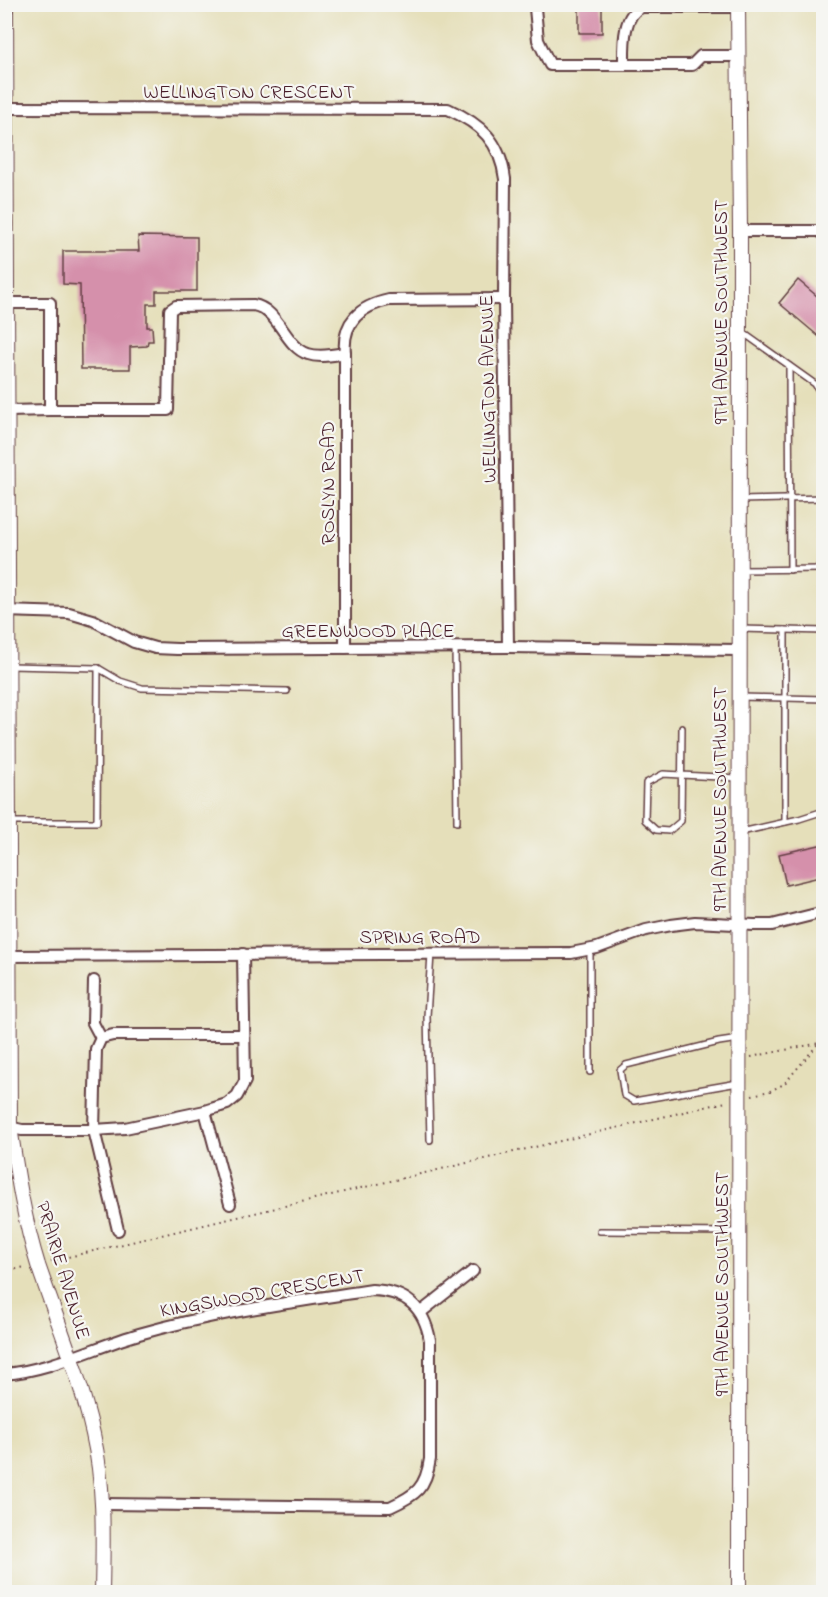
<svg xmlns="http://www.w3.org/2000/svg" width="828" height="1597" font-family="'Indie Flower',sans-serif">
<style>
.building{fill:#d590ab}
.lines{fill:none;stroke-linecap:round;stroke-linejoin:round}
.service-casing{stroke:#613c40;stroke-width:8}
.minor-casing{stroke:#613c40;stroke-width:14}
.tertiary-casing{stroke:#613c40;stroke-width:16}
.path{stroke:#613c40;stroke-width:2;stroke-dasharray:1.5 4.5;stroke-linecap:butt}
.service{stroke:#fff;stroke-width:5}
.minor{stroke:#fff;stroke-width:10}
.tertiary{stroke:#fff;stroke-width:14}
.labels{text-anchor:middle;stroke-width:4.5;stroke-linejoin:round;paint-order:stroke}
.street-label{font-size:20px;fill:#4a1f2b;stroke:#f6f6f2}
</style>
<rect width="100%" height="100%" fill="#f6f6f2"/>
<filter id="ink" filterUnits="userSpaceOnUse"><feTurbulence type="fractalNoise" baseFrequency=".0167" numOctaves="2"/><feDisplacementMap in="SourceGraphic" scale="12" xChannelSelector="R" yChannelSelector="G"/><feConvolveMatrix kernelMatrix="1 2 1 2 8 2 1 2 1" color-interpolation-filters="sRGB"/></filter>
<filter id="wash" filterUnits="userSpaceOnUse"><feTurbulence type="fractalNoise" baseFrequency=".008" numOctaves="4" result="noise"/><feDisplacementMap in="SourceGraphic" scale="24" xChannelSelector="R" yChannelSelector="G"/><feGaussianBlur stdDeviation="1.35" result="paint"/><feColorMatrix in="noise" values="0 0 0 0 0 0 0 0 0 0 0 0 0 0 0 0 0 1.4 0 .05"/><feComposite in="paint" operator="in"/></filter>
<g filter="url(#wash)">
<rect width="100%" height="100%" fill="#e5dfba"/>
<g id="blocks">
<g class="building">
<rect x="579" y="4" width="23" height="29"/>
<path d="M138,236L197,237V291H156V304H147V327H152L153,341H148L147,346L130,347V369H81L80,285L63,284V251H139Z"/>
<path d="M798,280L824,302V341L779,303Z"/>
<path d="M824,844V876L786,885L779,854Z"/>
</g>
</g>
</g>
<g filter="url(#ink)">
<use href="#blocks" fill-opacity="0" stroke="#613c40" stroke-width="1.5"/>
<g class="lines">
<g class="service-casing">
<g id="service">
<path d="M742,332L815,384L824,399"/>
<path d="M789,366L790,570"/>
<path d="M741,500L824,498"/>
<path d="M741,570L824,569"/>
<path d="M740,629L824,631"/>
<path d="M455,647L457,822"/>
<path d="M10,666L98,668L120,681L142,688L287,691"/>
<path d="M741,697L824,699"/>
<path d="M682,728L681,821L669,831L656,830L645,820L646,783L663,774L737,778"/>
<path d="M10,822H97L98,668"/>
<path d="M785,822V630"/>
<path d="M741,832L799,819L824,811"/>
<path d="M590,949V1072"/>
<path d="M738,1083L634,1101L624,1095L620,1070L626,1065L719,1042L739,1039"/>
<path d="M430,1140L427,1016L431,954"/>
<path d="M600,1231L738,1232"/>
</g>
</g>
<g class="minor-casing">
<g id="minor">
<path d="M537,4L535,8L538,40L550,65H692L701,56H739"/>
<path d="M624,65C624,47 622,14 642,7H738"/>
<path d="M4,108L448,109C481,124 500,141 505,179L504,299L508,647"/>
<path d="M740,231H818L824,233"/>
<path d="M8,303H50V410H168L170,310L176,306L253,305C279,309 285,347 308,354C319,358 334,355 345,353"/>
<path d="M8,411L50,410"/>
<path d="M4,611L69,613L93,620L134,642L155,648L177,649L508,647L739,650"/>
<path d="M345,648V353C342,322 360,306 389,300L504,299"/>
<path d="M4,956L571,953L597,948L646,930L671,925L695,922L754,925H772L824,912"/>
<path d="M94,981L93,1023L101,1038"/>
<path d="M205,1111L230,1204"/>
<path d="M4,1126L22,1130H94L125,1128L205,1111L227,1104L237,1096L245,1081L243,954"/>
<path d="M118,1230L94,1130L96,1049L101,1038L113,1035H244"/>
<path d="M421,1312L473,1271"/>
<path d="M4,1374C52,1370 94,1347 139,1334C215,1312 294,1302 372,1290C406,1291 424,1307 430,1340V1459C426,1488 416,1495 390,1507L103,1504"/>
</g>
</g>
<g class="tertiary-casing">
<g id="tertiary">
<path d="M6,4L10,1127C17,1173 24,1220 38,1265C57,1321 80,1376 93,1434C105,1486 103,1539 102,1592"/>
<path d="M738,4L740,231L739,1592"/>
</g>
</g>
<g class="path">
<path d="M751,1057L824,1042"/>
<path d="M752,1095L770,1091L784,1084L818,1044"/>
<path d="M51,1261L726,1102"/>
<path d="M4,1272L25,1267"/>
</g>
<use href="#service" class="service"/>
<use href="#minor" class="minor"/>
<use href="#tertiary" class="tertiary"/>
</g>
</g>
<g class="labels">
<g class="street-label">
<text x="249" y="98">WELLINGTON CRESCENT</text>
<text transform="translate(720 312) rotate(-90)" y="7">9TH AVENUE SOUTHWEST</text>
<text transform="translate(487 389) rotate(-91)" y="7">WELLINGTON AVENUE</text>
<text transform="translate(327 483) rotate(-90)" y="7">ROSLYN ROAD</text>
<text x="368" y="637">GREENWOOD PLACE</text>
<text transform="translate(719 799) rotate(-90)" y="7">9TH AVENUE SOUTHWEST</text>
<text x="420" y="943">SPRING ROAD</text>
<text transform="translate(64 1270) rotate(73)" y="7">PRAIRIE AVENUE</text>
<text transform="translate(721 1284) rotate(-90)" y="7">9TH AVENUE SOUTHWEST</text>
<text transform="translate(262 1292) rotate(-10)" y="7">KINGSWOOD CRESCENT</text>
</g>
</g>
<rect width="828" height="1597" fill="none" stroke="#f6f6f2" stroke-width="24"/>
</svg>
